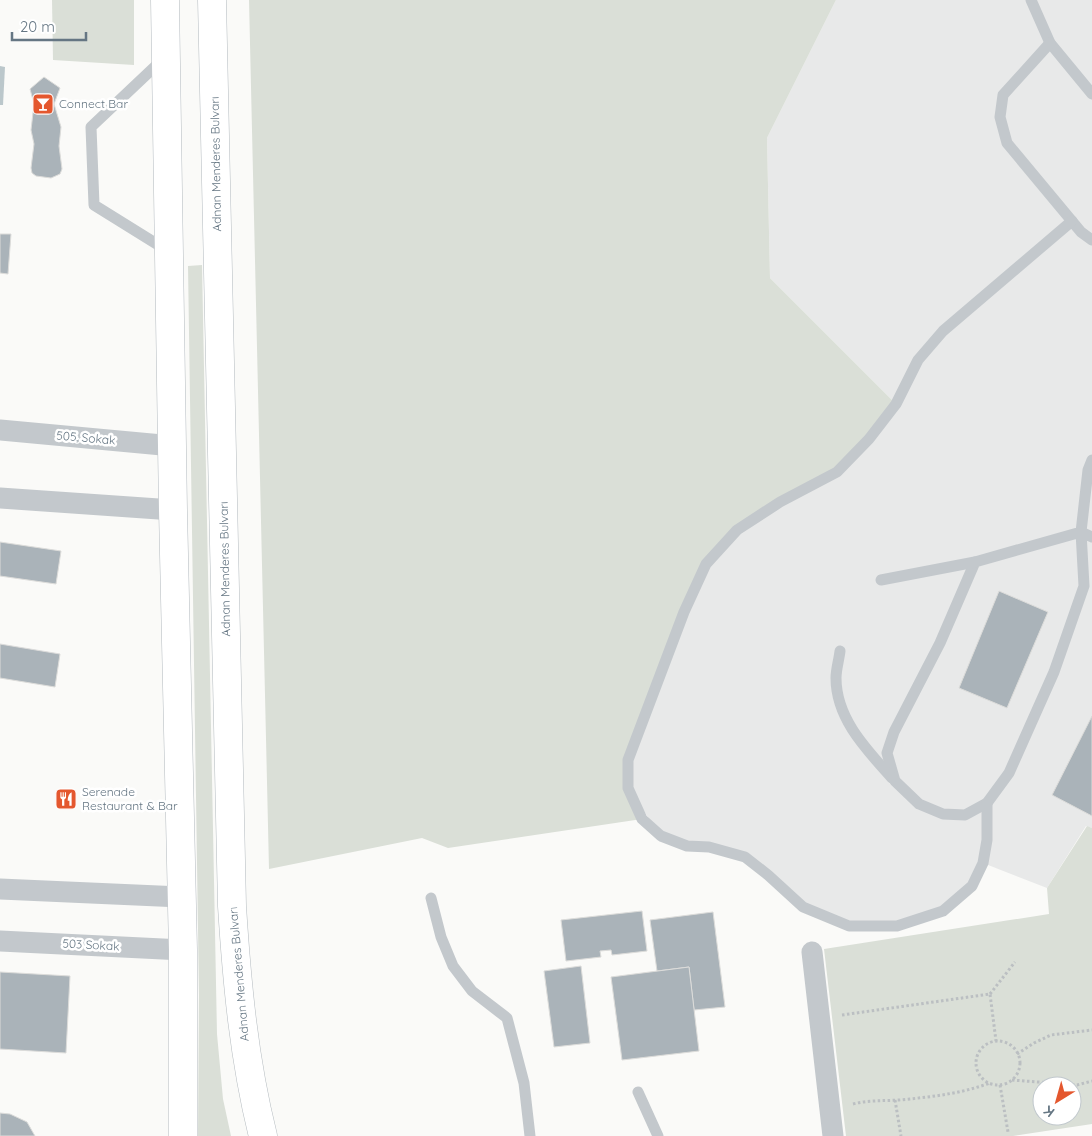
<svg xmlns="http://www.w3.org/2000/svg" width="1092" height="1136" font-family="Quicksand,sans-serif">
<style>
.built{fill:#e8e9e9}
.green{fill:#dadfd7;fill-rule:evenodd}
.water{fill:#bbc7cb}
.building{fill:#aab3b9;stroke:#dcdcda}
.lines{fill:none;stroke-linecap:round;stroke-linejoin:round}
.secondary-casing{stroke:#b3babf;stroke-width:29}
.path{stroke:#bbbfc2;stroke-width:3;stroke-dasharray:2.5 2.5;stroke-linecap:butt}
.lane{stroke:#c3c8cc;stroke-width:11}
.street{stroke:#c3c8cc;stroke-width:21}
.secondary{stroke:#fff;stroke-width:28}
.labels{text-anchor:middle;stroke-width:5;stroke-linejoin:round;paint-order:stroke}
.poi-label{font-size:12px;fill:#657683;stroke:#fff;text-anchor:start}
.street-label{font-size:12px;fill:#657683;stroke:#fff}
</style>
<rect width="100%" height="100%" fill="#fafaf8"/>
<path class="built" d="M836,0H1092V828L1086,826L1047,888L983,863L972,886L943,911L897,926H849L803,907L745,857L661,836L628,788V760L706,564L737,530L896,404L770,278L767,138Z"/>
<g class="green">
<path d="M52,0H134V65L53,60Z"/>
<path d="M249,0H836L767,138L770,278L896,404L837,472L737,530L706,564L628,760V788L642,819L448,848L422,838L269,869Z"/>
<path d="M202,265L217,1034L223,1099L231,1136H198V1132L199,995L188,266Z"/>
<path d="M1087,826L1092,828V1124L1013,1136H846L824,949L1049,914L1047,888ZM1042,1086H1072V1116H1042Z"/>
</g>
<path class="water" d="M0,66L5,67L3,105H0Z"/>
<g class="building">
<path d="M44,77L60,88L54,104L61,127L59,146L62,169L60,174L51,178L36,176L32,173L31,168L34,144L31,130L34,104L30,89Z"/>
<path d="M0,234H11L8,274L0,273Z"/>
<path d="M0,542L61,551L56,584L0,576Z"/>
<path d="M999,591L1048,612L1007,708L959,688Z"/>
<path d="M0,644L60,654L55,687L0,678Z"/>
<path d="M1092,716V816L1052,795Z"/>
<path d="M642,911L647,951L612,955L611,950L600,951L601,957L566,961L561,920Z"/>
<path d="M713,912L725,1007L694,1010L689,967L657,971L650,920Z"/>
<path d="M581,966L590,1043L554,1047L544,971Z"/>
<path d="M689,967L699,1051L622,1060L611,977Z"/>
<path d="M0,972L70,976L66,1053L0,1049Z"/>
<path d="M0,1113L10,1114L27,1122L35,1136H0Z"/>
</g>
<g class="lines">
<g class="secondary-casing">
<g id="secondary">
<path d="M165,0L173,510L183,950V1136"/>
<path d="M212,0L232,906C237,984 244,1060 263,1136"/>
</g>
</g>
<g class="path">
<path d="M990,994L1015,962"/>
<path d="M842,1015L990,994L996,1041"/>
<circle cx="998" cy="1063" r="22"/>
<path d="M1017,1054L1034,1043L1051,1035L1092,1030"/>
<path d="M1012,1080L1077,1085L1092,1081"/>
<path d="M1000,1085L1008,1132"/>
<path d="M895,1100L901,1136"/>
<path d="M853,1104C868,1100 883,1101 899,1100C930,1097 960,1094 990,1083"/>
</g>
<g class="lane">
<path d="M1031,0L1050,43L1092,94"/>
<path d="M1050,43L1003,95L1000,117L1007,143L1081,232L1092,240"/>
<path d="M163,59L91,127L94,205L168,251"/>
<path d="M1092,460L1088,470L1081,532L1084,586L1054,672L1009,773L987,803L965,815L943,814L919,804L895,781L887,753L894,732L940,643L975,562L1081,532L1092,537"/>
<path d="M881,580L975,562"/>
<path d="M840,651C839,660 836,669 836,678C836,719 867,750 892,778"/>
<path d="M987,803V840L983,863L972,886L943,911L897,926H849L803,907L768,875L745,857L709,847L687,846L661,836L642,819L628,788V760L684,612L706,564L737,530L780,502L837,472L869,439L896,404L918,360L943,331L1072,221"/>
<path d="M431,898L441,937L453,966L472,991L507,1018L524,1083L530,1136"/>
<path d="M638,1092L658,1136"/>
</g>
<g class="street">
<path d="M0,430L173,446"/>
<path d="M0,498L173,510"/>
<path d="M0,889L181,897"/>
<path d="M0,941L183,950"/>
<path d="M812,952L833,1136"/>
</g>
<use href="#secondary" class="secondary"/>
</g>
<defs>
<g id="bar-square" transform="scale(1.125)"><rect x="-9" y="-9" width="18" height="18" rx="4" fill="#e4572e" stroke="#fff"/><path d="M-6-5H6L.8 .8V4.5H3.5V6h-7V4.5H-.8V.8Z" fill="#fff"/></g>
<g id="restaurant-square" transform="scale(1.125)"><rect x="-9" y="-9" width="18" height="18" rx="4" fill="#e4572e" stroke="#fff"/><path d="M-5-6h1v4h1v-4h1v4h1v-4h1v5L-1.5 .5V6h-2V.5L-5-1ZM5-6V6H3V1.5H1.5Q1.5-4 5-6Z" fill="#fff"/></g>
</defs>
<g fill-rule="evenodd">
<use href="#bar-square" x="43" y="104"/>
<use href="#restaurant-square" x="66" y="799"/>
</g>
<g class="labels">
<g class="poi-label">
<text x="59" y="108">Connect Bar</text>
<text x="82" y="796">Serenade<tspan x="82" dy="14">Restaurant &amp; Bar</tspan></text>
</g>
<g class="street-label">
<text transform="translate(216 164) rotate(-91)" y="4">Adnan Menderes Bulvarı</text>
<text transform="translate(86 438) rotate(5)" y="4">505. Sokak</text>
<text transform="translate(225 569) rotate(-91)" y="4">Adnan Menderes Bulvarı</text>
<text transform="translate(91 945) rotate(3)" y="4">503 Sokak</text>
<text transform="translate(239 974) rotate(-95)" y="4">Adnan Menderes Bulvarı</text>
</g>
</g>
<g transform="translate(1057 1101) rotate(217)"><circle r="24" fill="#ffffff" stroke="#c1c8cd"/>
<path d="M0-4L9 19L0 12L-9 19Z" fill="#e4572e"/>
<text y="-8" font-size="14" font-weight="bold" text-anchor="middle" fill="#657683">K</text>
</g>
<path d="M12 32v8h74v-8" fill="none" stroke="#657683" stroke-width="2.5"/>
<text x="20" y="32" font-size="15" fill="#657683" stroke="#ffffff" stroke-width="4" paint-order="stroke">20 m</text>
</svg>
